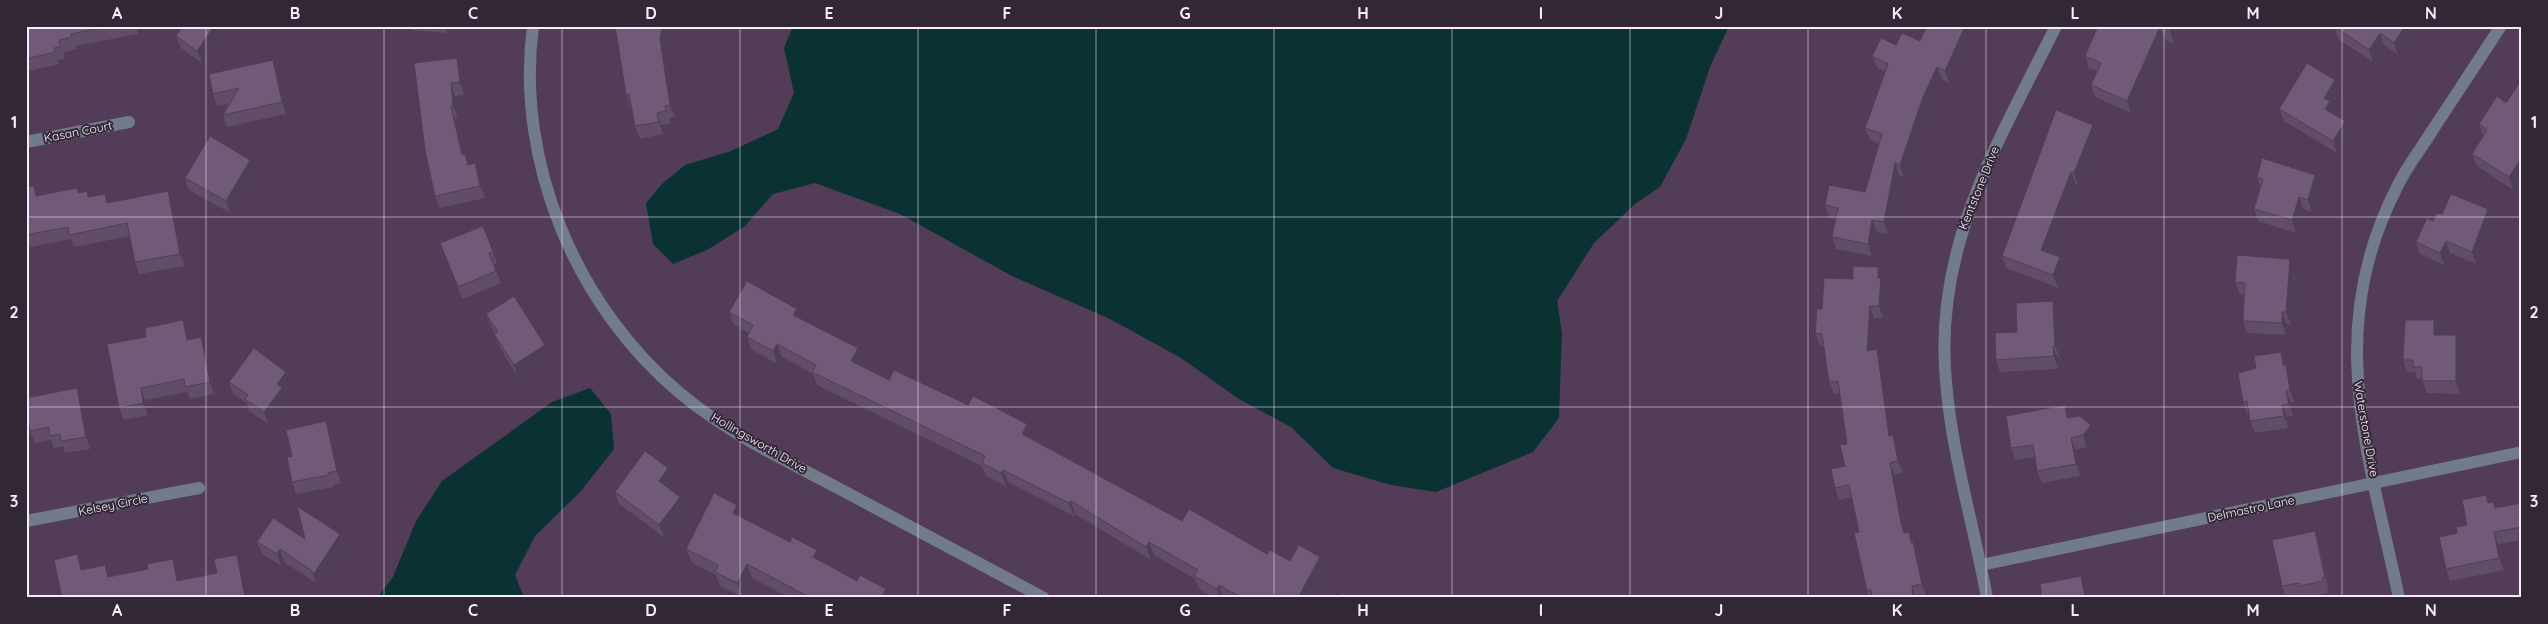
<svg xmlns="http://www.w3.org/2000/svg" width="2548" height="624" font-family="Quicksand,sans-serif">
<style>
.water{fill:#0b3233}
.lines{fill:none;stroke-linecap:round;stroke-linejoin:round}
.minor{stroke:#717b89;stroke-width:12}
.wall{fill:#614d67}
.shaded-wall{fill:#4f3f54}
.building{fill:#715a78;stroke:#4f3f54}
.grid{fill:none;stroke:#f9ebfd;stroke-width:1;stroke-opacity:0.55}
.labels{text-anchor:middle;stroke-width:4;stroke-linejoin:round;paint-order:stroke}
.street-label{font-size:12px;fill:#f9ebfd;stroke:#322835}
.neatline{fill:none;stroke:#f9ebfd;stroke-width:2}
.grid-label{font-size:16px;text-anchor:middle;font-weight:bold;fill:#f9ebfd}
</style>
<rect width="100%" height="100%" fill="#523c58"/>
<g class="water">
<path d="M793,26H1729L1710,67L1686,139L1660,187L1635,204L1594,243L1557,301L1562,333L1559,418L1533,452L1436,492L1391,485L1333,468L1291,427L1239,399L1181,358L1110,319L1012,276L900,214L815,183L773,194L744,227L707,250L673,264L653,244L646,203L662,184L685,165L731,151L778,129L794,93L784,48Z"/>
<path d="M590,388L611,414L614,449L581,491L535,536L515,575L524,598H377L393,577L416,521L442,481L552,402Z"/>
</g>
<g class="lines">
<g class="minor">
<path d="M533,26C515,161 576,307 681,394C728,433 784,460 838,488C906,525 975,561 1044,598"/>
<path d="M26,142L129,122"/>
<path d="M26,521L199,488"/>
<path d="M1981,565L2522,452"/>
<path d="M1987,598C1974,526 1952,455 1946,382C1933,247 1998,143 2056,26"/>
<path d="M2399,598C2368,450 2323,330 2398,185C2407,166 2421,149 2432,131C2455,96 2478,61 2501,26"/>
</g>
</g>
<g class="wall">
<path d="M26,26H137L138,34L76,46V49L63,53L65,59L58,60L59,64L26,72Z"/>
<path d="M183,26H227L202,63L181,48L176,36Z"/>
<path d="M410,26H447V33L411,30Z"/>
<path d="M615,26H676V28L669,27L665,50L675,117L669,118L671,123L661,125L663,134L640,139L635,126L632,106H630L626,94Z"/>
<path d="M1975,26L1949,83L1942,79L1927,109L1904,177L1899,175L1888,234L1877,232L1872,256L1836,249L1832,237L1836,219L1829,218L1825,205L1865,192L1879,144L1870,140L1865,128L1885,72L1877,68L1872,56L1896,45L1920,41Z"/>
<path d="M2182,26L2174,44L2164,39L2131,113L2095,97L2091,85L2097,71L2089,68L2085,56L2102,27Z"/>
<path d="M2334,26H2410L2413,34L2398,55L2384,45L2373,62L2338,39Z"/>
<path d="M457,58L462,70L464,95L455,96L458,118L455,119L463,154L469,165L475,163L480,175L485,198L440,208L435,196L425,150Z"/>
<path d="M277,72L286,114L227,127L223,115L230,104L217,106L213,94Z"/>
<path d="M2335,80L2339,92L2331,105L2334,113V114L2349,133L2337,153L2284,121L2279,109Z"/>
<path d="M2506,103L2513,190L2477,166L2472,154L2483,136L2479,124Z"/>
<path d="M2093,125L2097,137L2078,185L2076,184L2049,253L2060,257L2064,269L2058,288L2006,268L2002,256Z"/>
<path d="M255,172L230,213L189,190L185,178Z"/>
<path d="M2257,177L2320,187L2312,212L2303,209L2296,233L2258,221L2254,209L2260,187Z"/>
<path d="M26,187L38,196L79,193L89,197L108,202L173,203L185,266L139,274L135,262L130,236L74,247L71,239L26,248Z"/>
<path d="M2488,209L2493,221L2476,264L2450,253L2444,265L2420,254L2416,242L2433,221L2442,214Z"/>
<path d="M483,226L497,263L494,265L501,283L462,299L440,243Z"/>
<path d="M1878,267L1883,279V284L1885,290L1883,318H1874L1872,350L1877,349L1881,362L1891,435H1893L1898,447L1903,473L1894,475L1905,532L1913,542L1918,554L1926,596L1919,598H1869L1867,591L1859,532L1852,497L1839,500L1835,488L1845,466L1847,444L1840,393L1834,394L1829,382L1824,346L1820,345L1815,333L1822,309L1853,279Z"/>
<path d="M2294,271L2291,325L2287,324L2286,335L2247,333L2243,321L2244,295L2240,294L2235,282Z"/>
<path d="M2053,301L2058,313L2060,358H2058V369L2000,372L1996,360L2017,332Z"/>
<path d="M797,309L800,318L862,361L860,365L889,380L1027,424L1032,436L1031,438L1182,521L1267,554L1290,561L1325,570L1310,598H1214L1199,589L1195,579L1154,555L1151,560L1075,514L1074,516L1008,482L1006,486L986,476L982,466L817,385L813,374L782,357L777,364L751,349L747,337L749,333L734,325L729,312Z"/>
<path d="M486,314L545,345L550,357L518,377L499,346L494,334H496L491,326Z"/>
<path d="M2434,320L2439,332V335L2461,347L2460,394L2427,393L2422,379H2417L2415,372H2407L2403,360Z"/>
<path d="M188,332L189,339L201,337L206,349L214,394L190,399L187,392L145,400L148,415L124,420L119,408Z"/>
<path d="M2281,352L2290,377L2294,402L2291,403L2293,416L2287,417L2288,428L2255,433L2250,421L2249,414H2247L2243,402L2256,368Z"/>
<path d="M286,372L291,384L284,393L286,400L268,424L249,411L247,403L233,394L229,382Z"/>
<path d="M81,400L90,449L65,453L63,446L54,448L51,440L35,443L30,431Z"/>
<path d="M2069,418L2091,425L2095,437L2087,447L2075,450L2080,476L2042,483L2037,471L2035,457L2016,460L2011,448Z"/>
<path d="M326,421L330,433L341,483L333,485V487L296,494L292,482V456Z"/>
<path d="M672,480L667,487L680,497L684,509L664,537L619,504L615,492Z"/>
<path d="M2486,495L2489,503L2495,508L2522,503V540L2498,544L2504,570L2450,581L2446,569L2457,533L2467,525Z"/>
<path d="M737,505L742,518L821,562L889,598H790L752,578L742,597L720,586L716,575L692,563L686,549Z"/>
<path d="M340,534L345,546L317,587L316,583L284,562L281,566L262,554L257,542L305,539Z"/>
<path d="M2320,543L2329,589L2327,590L2328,593L2306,598H2304L2303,595L2286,598L2282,586Z"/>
</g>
<g class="shaded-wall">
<path d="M214,26H227L202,63L197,51Z"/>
<path d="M444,26H447V33Z"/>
<path d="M662,26H668L669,27L665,50L675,117L670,105L660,38Z"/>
<path d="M1965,26H1975L1949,83L1945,71Z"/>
<path d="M2172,26H2182L2174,44L2170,31Z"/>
<path d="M2405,26H2410L2413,34L2398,55L2394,43Z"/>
<path d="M2160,27L2164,39L2131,113L2127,101Z"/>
<path d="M2380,33L2384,45L2373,62L2369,50Z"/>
<path d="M457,58L462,70L464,95L460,82Z"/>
<path d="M273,60L277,72L286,114L282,102Z"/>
<path d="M1937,67L1942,79L1927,109L1904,177L1900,165L1923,97Z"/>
<path d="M2335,80L2339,92L2331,105L2334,113L2329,121L2325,109L2324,98Z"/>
<path d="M451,83L455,96L458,118L453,106Z"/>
<path d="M451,106L455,119L466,167L462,155Z"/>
<path d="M657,113L661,125L663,134L659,122Z"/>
<path d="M2345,121L2349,133L2337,153L2333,141Z"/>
<path d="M2093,125L2097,137L2078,185L2074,173Z"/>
<path d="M2522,157V176L2513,190L2509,177Z"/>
<path d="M250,160L255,172L230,213L226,201Z"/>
<path d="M475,163L480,175L485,198L480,186Z"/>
<path d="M1895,163L1899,175L1888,234L1884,222Z"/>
<path d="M2071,172L2076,184L2046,262L2041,250Z"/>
<path d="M2315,175L2320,187L2312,212L2308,200Z"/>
<path d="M168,191L173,203L185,266L180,254Z"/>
<path d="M2299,197L2303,209L2296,233L2292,220Z"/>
<path d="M2488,209L2493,221L2476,264L2472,252Z"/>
<path d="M1872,220L1877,232L1872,256L1868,244Z"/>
<path d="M2446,241L2450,253L2444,265L2440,253Z"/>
<path d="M2060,257L2064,269L2058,288L2053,275Z"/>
<path d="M2290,259L2294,271L2291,325L2286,312Z"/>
<path d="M1878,267L1883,279V284L1885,290L1883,318L1879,306Z"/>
<path d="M2053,301L2058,313L2060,358L2055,346Z"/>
<path d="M1870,306L1874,318L1871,363L1867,351Z"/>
<path d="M797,309L801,322L793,315Z"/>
<path d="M2282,312L2287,324L2286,335L2282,323Z"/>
<path d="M183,320L188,332L192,352L187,340Z"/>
<path d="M2434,320L2439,332V347L2434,335Z"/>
<path d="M2456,335L2461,347L2460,394L2456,381Z"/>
<path d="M201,337L206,349L214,394L210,382Z"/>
<path d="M777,344L782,357L777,364L773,351Z"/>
<path d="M545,345L550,357L518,377L514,365Z"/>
<path d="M2053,346L2058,358V369L2054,356Z"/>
<path d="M858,348L862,361L856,374L851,361Z"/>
<path d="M1877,349L1881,362L1893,448L1889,436Z"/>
<path d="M2281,352L2285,364L2287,378L2283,365Z"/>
<path d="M2286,365L2290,377L2294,402L2290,390Z"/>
<path d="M286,372L291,384L284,393L286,400L268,424L264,412L277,384Z"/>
<path d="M77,388L81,400L90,449L86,437Z"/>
<path d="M141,388L145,400L148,415L143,403Z"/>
<path d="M2286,391L2291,403L2293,416L2289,404Z"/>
<path d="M2065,405L2069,417L2072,430L2067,418Z"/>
<path d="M2282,405L2287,417L2288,428L2284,416Z"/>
<path d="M326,421L330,433L341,483L337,471Z"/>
<path d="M1027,424L1032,436L1027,446L1022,434Z"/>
<path d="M2091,425L2095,437L2087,447L2083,435Z"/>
<path d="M1893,435L1898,447L1903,473L1898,461Z"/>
<path d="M2071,438L2075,450L2080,476L2076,464Z"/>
<path d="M1890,463L1894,475L1908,545L1901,523Z"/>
<path d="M668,468L672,480L663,493L659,481Z"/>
<path d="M1003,470L1008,482L1006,486L1001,473Z"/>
<path d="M680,497L684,509L664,537L659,525Z"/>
<path d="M1071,501L1075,514L1074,516L1069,503Z"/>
<path d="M737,505L742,519L733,513Z"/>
<path d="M2315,531L2320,543L2329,589L2325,577Z"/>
<path d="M2494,532L2498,544L2504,570L2499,558Z"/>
<path d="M340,534L345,546L317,587L313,575Z"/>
<path d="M1149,542L1154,555L1151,560L1146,547Z"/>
<path d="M1913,542L1918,554L1926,596L1922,584Z"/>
<path d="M280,549L284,562L281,566L277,554Z"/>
<path d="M817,550L822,564L813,557Z"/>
<path d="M77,554L81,566L85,582L81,570Z"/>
<path d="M237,555L241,567L247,598H245Z"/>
<path d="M1320,557L1325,570L1310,598H1298Z"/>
<path d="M173,559L178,571L182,593L177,581Z"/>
<path d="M747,564L752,578L742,597L737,583Z"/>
<path d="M2081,576L2086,588L2088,598H2085Z"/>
<path d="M1219,585L1223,598H1220L1217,589Z"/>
<path d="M1912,586L1916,598H1913Z"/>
<path d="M886,589L889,598H883L882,596Z"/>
</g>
<g class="building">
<path d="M26,26H110L71,34L72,37L59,40L60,47L54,48L55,52L26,59Z"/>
<path d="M183,26H214L197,51L176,36Z"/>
<path d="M615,26H662L660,38L670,105L665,106L666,111L657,113L659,122L635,126L629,94H626Z"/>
<path d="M1927,26H1965L1945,71L1937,67L1923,97L1900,165L1895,163L1884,222L1872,220L1868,244L1832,237L1838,208L1825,205L1829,185L1865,192L1882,134L1865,128L1888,64L1872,56L1881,38L1896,45L1902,33L1920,41Z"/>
<path d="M2098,26L2102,27V26H2172L2170,31L2160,27L2127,101L2091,85L2101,63L2085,56Z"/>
<path d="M2334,26H2405L2394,43L2380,33L2369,50Z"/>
<path d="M457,58L460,82L451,83L453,106H451L462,155L465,154L468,165L475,163L480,186L435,196L425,150L414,63Z"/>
<path d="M273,60L282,102L223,115L239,88L213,94L209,74Z"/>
<path d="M2307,63L2335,80L2324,98L2330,101L2325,109L2345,121L2333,141L2279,109Z"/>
<path d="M2522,79V157L2509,177L2472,154L2487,130L2479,124L2497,96L2506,103Z"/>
<path d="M2056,110L2093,125L2074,173L2071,172L2041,250L2060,257L2053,275L2002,256Z"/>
<path d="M210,136L250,160L226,201L185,178Z"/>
<path d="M2262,158L2315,175L2308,200L2299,197L2292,220L2254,209L2263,179L2257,177Z"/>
<path d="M34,186L36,196L77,188L78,193L87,191L88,197L105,194L107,203L168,191L180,254L135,262L127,223L69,235L68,227L26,235V187Z"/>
<path d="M2451,194L2488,209L2472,252L2446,241L2440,253L2416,242L2427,218L2433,221L2437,213L2442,214Z"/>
<path d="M483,226L493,251L489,253L496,271L458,287L440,243Z"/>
<path d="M2237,255L2290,259L2286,312H2282V323L2243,321L2245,283L2235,282Z"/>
<path d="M1853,266L1878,267V278H1881L1879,306H1870L1867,351L1877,349L1889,436L1893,435L1898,461L1890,463L1901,523L1904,533L1909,532L1911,543L1913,542L1922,584L1912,586L1913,598H1872L1871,590L1867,591L1854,533L1859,532L1849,485L1835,488L1831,469L1845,466L1840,445L1847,444L1838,381L1829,382L1822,334L1815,333L1817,309H1822L1824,278L1853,279Z"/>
<path d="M747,281L797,309L793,315L858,348L851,361L889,380L894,370L968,405L973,396L1027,424L1022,434L1182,521L1189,509L1267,554L1270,550L1290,561L1299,545L1320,557L1298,598H1280L1273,594L1270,598H1242L1219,585L1217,589L1194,576L1198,570L1149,542L1146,547L1071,501L1069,503L1003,470L1001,473L982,463L985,456L812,372L816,365L777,344L773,351L747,337L753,325L729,312Z"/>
<path d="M514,296L545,345L514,365L494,334L498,332L486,314Z"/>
<path d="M2053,301L2055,346H2053L2054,356L1996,360L1995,333L2017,332L2016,303Z"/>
<path d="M183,320L187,340L201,337L210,382L185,387L184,379L141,388L143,403L119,408L107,344L146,337L145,328Z"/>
<path d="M2405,320H2434V335H2456V381H2422V367H2413V360H2403Z"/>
<path d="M254,348L286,372L277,384L282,388L264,412L245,399L248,395L229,382Z"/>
<path d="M2281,352L2283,365H2286L2290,390L2286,391L2289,404L2282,405L2284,416L2250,421L2247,401L2243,402L2238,373L2256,368L2254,356Z"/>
<path d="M77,388L86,437L61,441L60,434L50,436L49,427L30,431L26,411V398Z"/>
<path d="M2065,405L2067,418L2080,416L2091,425L2083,435L2071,438L2076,464L2037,471L2033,445L2011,448L2006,416Z"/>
<path d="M326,421L337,471L328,473L329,475L292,482L287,457L292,456L286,430Z"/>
<path d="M645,451L668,468L659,481L680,497L659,525L615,492Z"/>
<path d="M714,493L737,505L733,513L790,542L792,537L817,550L813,557L857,581L860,575L886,589L882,596L885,598H811L747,564L737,583L715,572L718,565L686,549Z"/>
<path d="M2486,495L2488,503L2493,502L2495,508L2522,503V527L2494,532L2499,558L2446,569L2439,537L2457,533L2456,527L2467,525L2462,500Z"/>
<path d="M297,506L340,534L313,575L312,571L280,549L277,554L257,542L273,518L305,539Z"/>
<path d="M2315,531L2325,577L2322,578L2323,581L2300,586L2299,583L2282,586L2272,540Z"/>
<path d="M77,554L81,570L105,565L108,577L148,569L147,564L173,559L177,581L217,573L214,559L237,555L245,598H62L54,560Z"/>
<path d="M2081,576L2085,598H2042L2040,584Z"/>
<path d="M1342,593L1349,598H1338Z"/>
</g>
<path class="grid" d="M206,26V598M384,26V598M562,26V598M740,26V598M918,26V598M1096,26V598M1274,26V598M1452,26V598M1630,26V598M1808,26V598M1986,26V598M2164,26V598M2342,26V598M26,217H2522M26,407H2522"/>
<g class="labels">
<g class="street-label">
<text transform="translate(78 132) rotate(-11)" y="4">Kasan Court</text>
<text transform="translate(1979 188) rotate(-68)" y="4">Kentstone Drive</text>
<text transform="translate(2366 429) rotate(80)" y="4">Waterstone Drive</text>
<text transform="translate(759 443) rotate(30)" y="4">Hollingsworth Drive</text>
<text transform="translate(113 505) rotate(-11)" y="4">Kelsey Circle</text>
<text transform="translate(2251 509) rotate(-12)" y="4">Delmastro Lane</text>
</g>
</g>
<rect width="2548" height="624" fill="none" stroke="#322835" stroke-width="55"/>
<rect x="28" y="28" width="2492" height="568" class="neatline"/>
<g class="grid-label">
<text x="117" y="19">A</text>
<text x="295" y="19">B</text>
<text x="473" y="19">C</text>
<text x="651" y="19">D</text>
<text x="829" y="19">E</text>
<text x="1007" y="19">F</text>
<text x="1185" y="19">G</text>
<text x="1363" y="19">H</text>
<text x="1541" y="19">I</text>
<text x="1719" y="19">J</text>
<text x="1897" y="19">K</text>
<text x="2075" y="19">L</text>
<text x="2253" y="19">M</text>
<text x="2431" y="19">N</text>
<text x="14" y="128">1</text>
<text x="2534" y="128">1</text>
<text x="14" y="318">2</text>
<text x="2534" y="318">2</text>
<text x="14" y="507">3</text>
<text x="2534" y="507">3</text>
<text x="117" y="616">A</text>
<text x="295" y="616">B</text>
<text x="473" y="616">C</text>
<text x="651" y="616">D</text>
<text x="829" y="616">E</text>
<text x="1007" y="616">F</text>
<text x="1185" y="616">G</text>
<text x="1363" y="616">H</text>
<text x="1541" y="616">I</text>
<text x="1719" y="616">J</text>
<text x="1897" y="616">K</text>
<text x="2075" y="616">L</text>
<text x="2253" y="616">M</text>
<text x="2431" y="616">N</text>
</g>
</svg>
